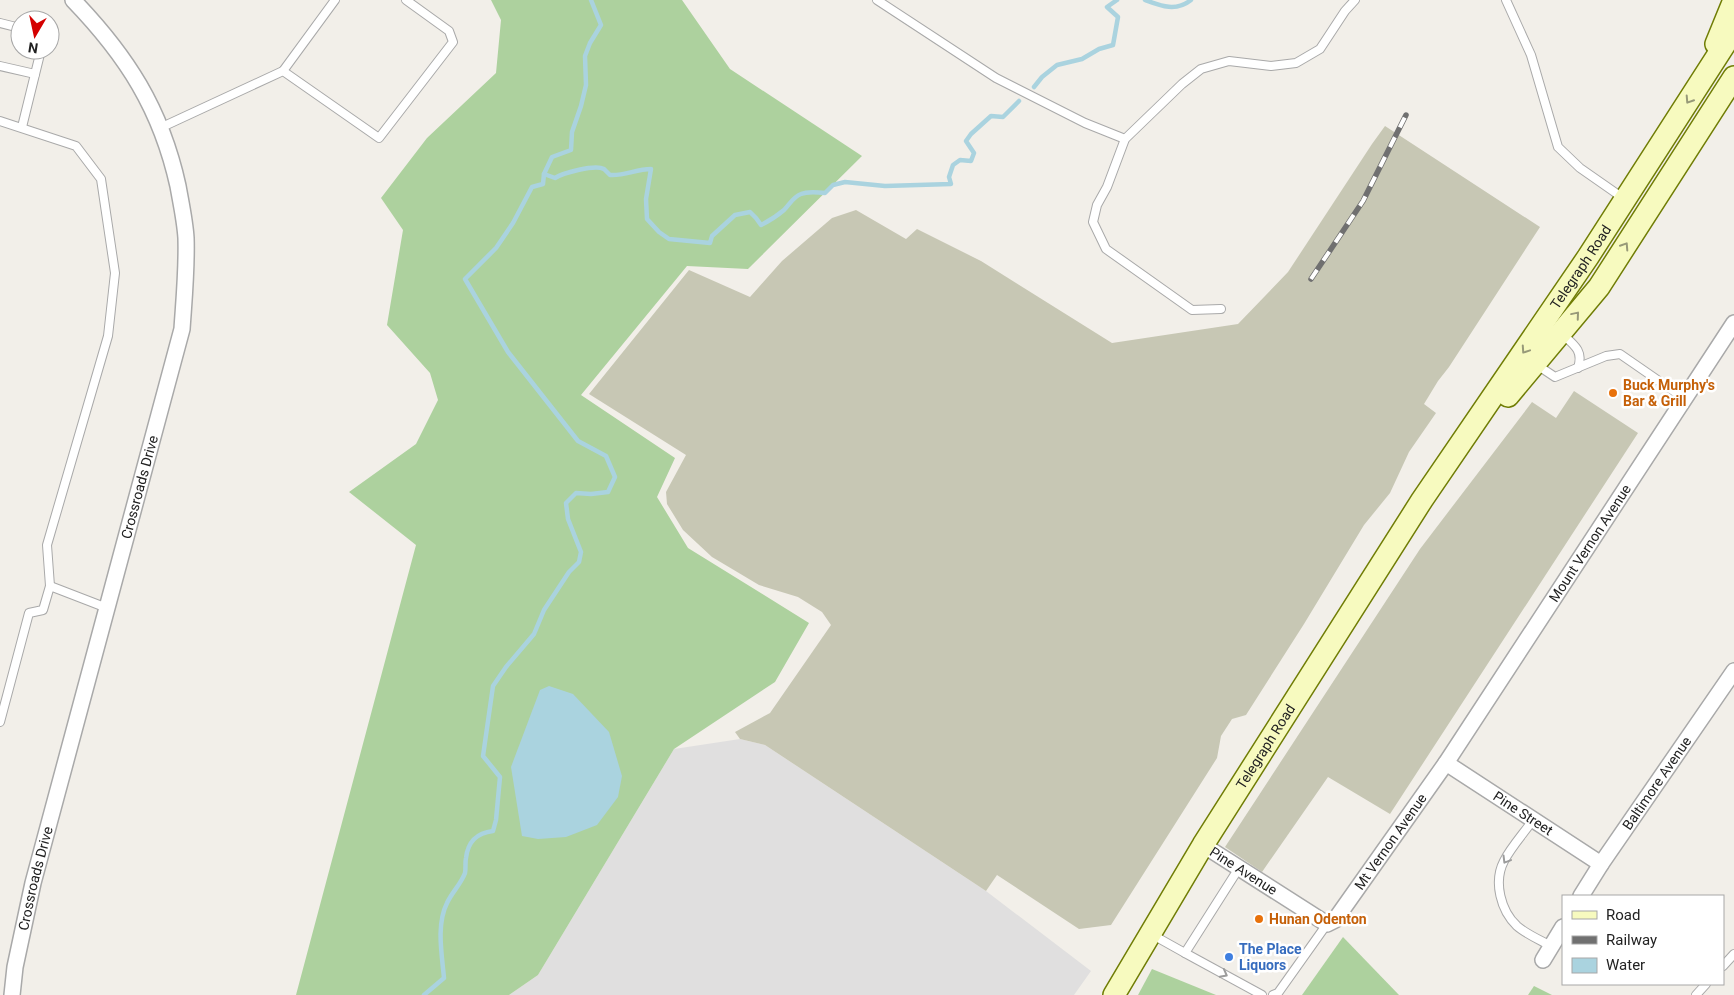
<svg xmlns="http://www.w3.org/2000/svg" width="1734" height="995" font-family="Roboto,sans-serif">
<style>
.residential{fill:#e0dfdf}
.construction{fill:#c7c7b4}
.forest{fill:#add19e}
.water{fill:#aad3df}
.lines{fill:none;stroke-linecap:round;stroke-linejoin:round}
.stream{stroke:#aad3df;stroke-width:4.5}
.lane-casing{stroke:#a9a9a9;stroke-width:10}
.street-casing{stroke:#a9a9a9;stroke-width:18}
.secondary-casing{stroke:#707d05;stroke-width:24}
.lane{stroke:#fff;stroke-width:8}
.street{stroke:#fff;stroke-width:15}
.secondary{stroke:#f7fabf;stroke-width:21}
.rail-casing{stroke:#707070;stroke-width:5.5}
.rail{stroke:#fff;stroke-width:4;stroke-dasharray:11;stroke-linecap:butt}
.oneway{stroke:#979978}
.oneway2{stroke:#9c9c9c}
.food-dot{fill:#e8710a;stroke:#fff;stroke-width:2}
.shop-dot{fill:#3f7fe0;stroke:#fff;stroke-width:2}
.labels{text-anchor:middle;stroke-width:5;stroke-linejoin:round;paint-order:stroke}
.street-label{font-size:14px;fill:#222;stroke:#fff}
.food-label{font-size:14px;font-weight:bold;fill:#c56008;stroke:#fff;text-anchor:start}
.shop-label{font-size:14px;font-weight:bold;fill:#366cbe;stroke:#fff;text-anchor:start}
</style>
<rect width="100%" height="100%" fill="#f2efe9"/>
<path class="residential" d="M740,739L765,745L986,891L1091,971L1074,995H509L538,975L674,749Z"/>
<g class="construction">
<path d="M1385,126L1540,227L1449,367L1438,381L1424,404L1436,413L1409,452L1390,493L1364,525L1304,624L1246,715L1232,719L1221,736L1217,758L1111,925L1079,929L997,875L986,891L765,745L740,739L735,732L770,713L831,625L822,612L798,597L759,585L712,557L683,530L667,504L666,492L686,455L589,394L689,270L750,297L782,261L832,218L856,210L906,239L917,229L981,261L1112,343L1238,324L1288,272L1372,144Z"/>
<path d="M1574,391L1638,433L1390,814L1328,777L1262,872L1225,847L1420,549L1532,402L1556,418Z"/>
</g>
<g class="forest">
<path d="M491,0H682L730,69L862,156L748,269L687,266L581,395L675,458L657,497L688,548L809,623L775,682L674,749L538,975L509,995H296L416,545L349,492L416,444L438,400L430,373L387,325L403,230L381,198L427,138L496,73L501,20Z"/>
<path d="M1343,937L1399,995H1302Z"/>
<path d="M1152,969L1216,995H1138Z"/>
<path d="M1534,986L1552,995H1528Z"/>
</g>
<path class="water" d="M549,686L573,694L609,732L622,776L618,797L597,825L566,837L538,839L522,836L511,767L540,690Z"/>
<g class="lines">
<g class="stream">
<path d="M1145,0C1161,6 1176,12 1191,0"/>
<path d="M1034,87L1042,77L1057,65L1082,59L1099,49L1113,45L1118,17L1107,7L1117,0"/>
<path d="M544,174L555,178C563,173 595,164 604,169C606,171 608,173 610,175C625,176 636,169 651,169L646,199L647,219L659,232L669,239L710,243L712,236L735,215L750,212L756,218L761,225C769,221 777,216 784,210C790,204 793,197 801,194C808,191 817,192 825,193L833,185L845,182L885,186L951,184L949,177L953,165L960,160L971,161L974,153L966,141L971,134L991,116L1003,117L1019,101"/>
<path d="M424,995L444,978C442,955 436,925 447,903C452,892 461,884 465,873C466,868 465,862 466,858C468,841 477,833 493,831L496,820L500,777L483,756L493,686L506,667L534,634L544,610L569,572L579,562L581,552L568,519L566,503L576,493L591,494L608,492L615,477L606,456L578,441L508,352L465,279L496,248L513,223L532,187L543,184L544,174L552,157L571,150L572,132L581,106L586,85L585,56L590,43L601,25L591,0"/>
</g>
<g class="lane-casing">
<g id="lane">
<path d="M877,0L996,78L1085,123L1125,139"/>
<path d="M1506,0L1531,55L1558,147L1580,168L1623,198"/>
<path d="M0,23L20,28"/>
<path d="M0,66L35,74"/>
<path d="M283,71L335,0"/>
<path d="M0,121L76,146L101,179L115,273L108,336L47,545L50,586"/>
<path d="M22,127L41,50"/>
<path d="M160,128L283,71L379,138L453,42L449,31L406,0"/>
<path d="M1221,309L1192,310L1106,249L1093,222L1097,205L1107,187L1125,139L1182,84L1201,69L1229,61L1271,66L1296,63L1320,49L1345,11L1355,0"/>
<path d="M1561,333C1573,344 1584,350 1578,368"/>
<path d="M1537,365L1555,377L1606,356L1620,354L1685,399"/>
<path d="M0,722L29,613L43,610L50,586L107,608"/>
<path d="M1533,820C1524,833 1511,847 1504,861C1493,882 1501,911 1517,926C1526,934 1540,940 1551,946"/>
<path d="M1151,934L1185,953L1239,868"/>
<path d="M1185,953L1262,995"/>
<path d="M1723,966L1734,954"/>
<path d="M1273,995L1278,993L1327,924"/>
<path d="M1696,995L1706,984"/>
</g>
</g>
<g class="street-casing">
<g id="street">
<path id="s1" d="M1446,763L1601,864"/>
<path id="s2" d="M1203,845L1327,924L1335,920L1446,763L1734,323"/>
<path id="s3" d="M1581,896L1601,864L1734,671"/>
<path d="M1543,960L1563,927"/>
<path id="s4" d="M12,995L15,967L33,883L182,329C184,299 187,269 186,238C185,221 181,203 178,186C161,109 127,56 73,0"/>
</g>
</g>
<g class="secondary-casing">
<g id="secondary">
<path d="M1716,44L1734,0"/>
<path d="M1508,396L1599,287L1734,77"/>
<path id="s5" d="M1114,995L1203,845L1422,500L1588,257L1734,30"/>
</g>
</g>
<use href="#lane" class="lane"/>
<use href="#street" class="street"/>
<use href="#secondary" class="secondary"/>
<g class="rail-casing">
<path id="rail" d="M1311,279L1363,201L1406,115"/>
</g>
<use href="#rail" class="rail"/>
</g>
<defs><path id="oneway-chevron" d="M-2-3.5L2.5 0L-2 3.5" fill="none" stroke-width="1.6" stroke-linecap="round" stroke-linejoin="round" transform="scale(1.25)"/></defs>
<g class="oneway">
<use href="#oneway-chevron" transform="translate(1689 100) rotate(123)"/>
<use href="#oneway-chevron" transform="translate(1625 246) rotate(-57)"/>
<use href="#oneway-chevron" transform="translate(1576 315) rotate(-50)"/>
<use href="#oneway-chevron" transform="translate(1525 350) rotate(124)"/>
</g>
<g class="oneway2">
<use href="#oneway-chevron" transform="translate(1506 860) rotate(121)"/>
<use href="#oneway-chevron" transform="translate(1224 974) rotate(28)"/>
</g>
<g class="food-dot">
<circle cx="1613" cy="393" r="5"/>
<circle cx="1259" cy="919" r="5"/>
</g>
<circle class="shop-dot" cx="1229" cy="957" r="5"/>
<g class="labels">
<g class="street-label">
<text dy="5" stroke="none"><textPath href="#s5" startOffset="865">Telegraph Road</textPath></text>
<text dy="5" stroke="none"><textPath href="#s4" startOffset="524">Crossroads Drive</textPath></text>
<text dy="5" stroke="none"><textPath href="#s2" startOffset="611">Mount Vernon Avenue</textPath></text>
<text dy="5" stroke="none"><textPath href="#s5" startOffset="291">Telegraph Road</textPath></text>
<text dy="5" stroke="none"><textPath href="#s3" startOffset="136">Baltimore Avenue</textPath></text>
<text dy="5" stroke="none"><textPath href="#s1" startOffset="92">Pine Street</textPath></text>
<text dy="5" stroke="none"><textPath href="#s2" startOffset="252">Mt Vernon Avenue</textPath></text>
<text dy="5" stroke="none"><textPath href="#s2" startOffset="48">Pine Avenue</textPath></text>
<text dy="5" stroke="none"><textPath href="#s4" startOffset="119">Crossroads Drive</textPath></text>
</g>
<g class="food-label">
<text x="1623" y="390">Buck Murphy's<tspan x="1623" dy="16">Bar &amp; Grill</tspan></text>
<text x="1269" y="924">Hunan Odenton</text>
</g>
<g class="shop-label">
<text x="1239" y="954">The Place<tspan x="1239" dy="16">Liquors</tspan></text>
</g>
</g>
<rect x="1562" y="895" width="162" height="90" fill="#ffffff" stroke="#a7a7a7"/>
<rect x="1572" y="911" width="25" height="8" fill="#f7fabf" stroke="#a7a7a7"/>
<text x="1606" y="920" font-size="15" fill="#222222">Road</text>
<rect x="1572" y="936" width="25" height="8" fill="#707070" stroke="#a7a7a7"/>
<text x="1606" y="945" font-size="15" fill="#222222">Railway</text>
<rect x="1572" y="958" width="25" height="15" fill="#aad3df" stroke="#a7a7a7"/>
<text x="1606" y="970" font-size="15" fill="#222222">Water</text>
<g transform="translate(35 35) rotate(189)"><circle r="24" fill="#ffffff" stroke="#a7a7a7"/>
<path d="M0-4L9 19L0 12L-9 19Z" fill="#d40000"/>
<text y="-8" font-size="14" font-weight="bold" text-anchor="middle" fill="#222222">N</text>
</g>
</svg>
